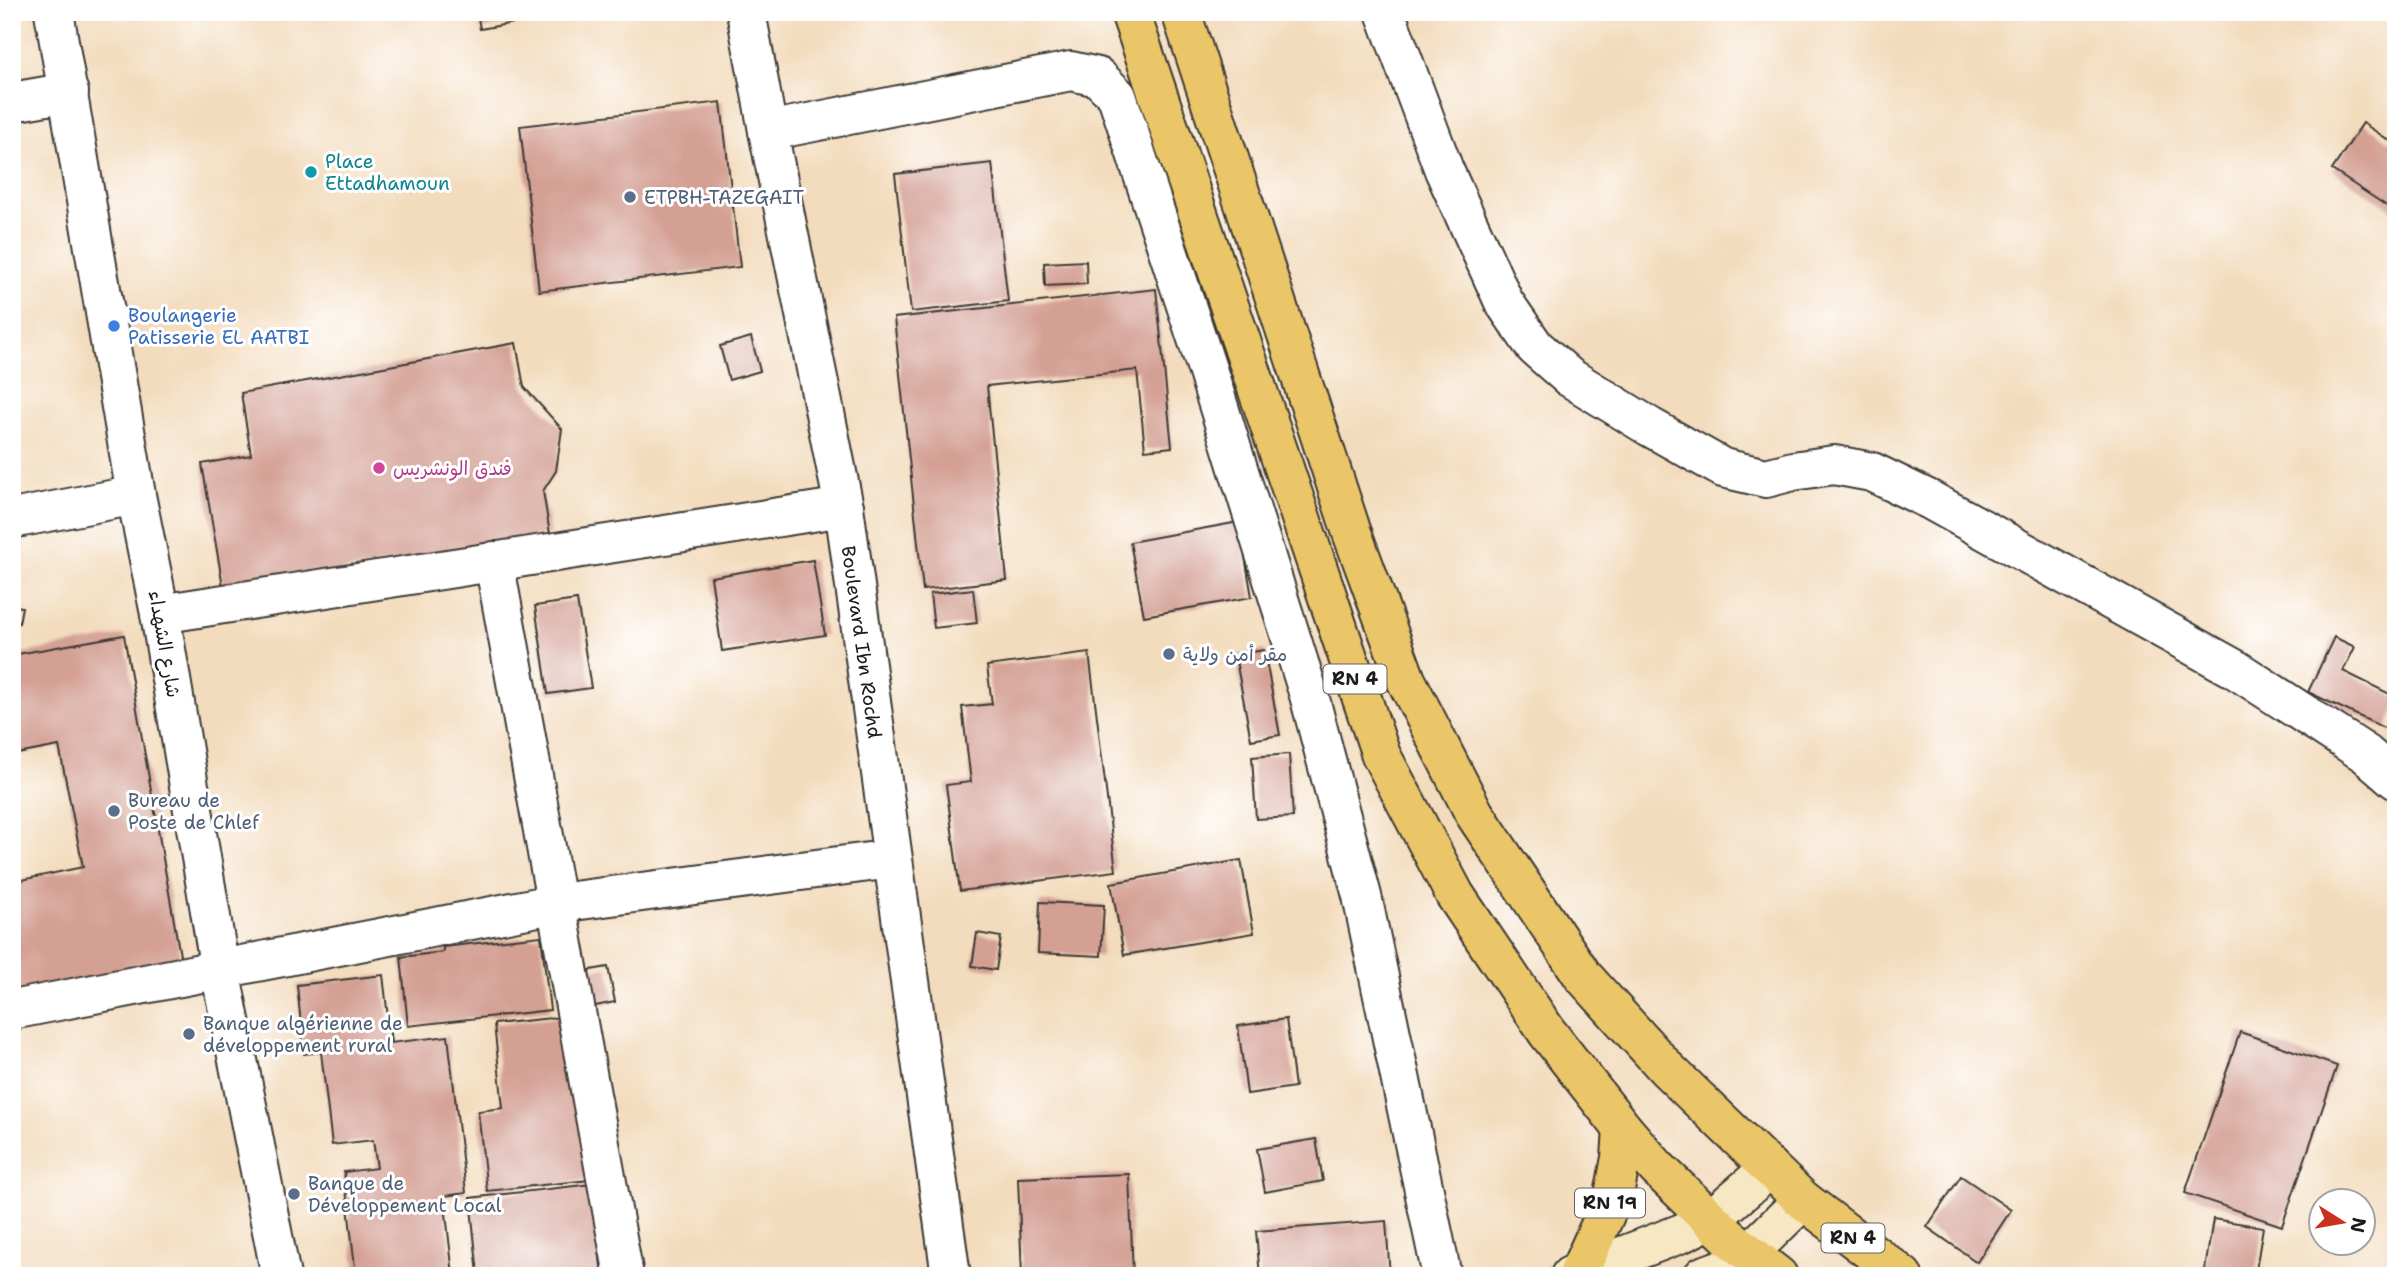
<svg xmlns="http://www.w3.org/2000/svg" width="2408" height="1288" font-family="'Shantell Sans','Playpen Sans Arabic',sans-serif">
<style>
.building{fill:#d4a094}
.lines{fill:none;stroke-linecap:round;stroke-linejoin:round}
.minor-casing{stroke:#3c3934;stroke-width:42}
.tertiary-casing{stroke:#3c3934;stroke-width:42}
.secondary-casing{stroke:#3c3934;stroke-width:42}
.trunk-casing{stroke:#3c3934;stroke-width:42}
.minor{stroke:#fff;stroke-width:38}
.tertiary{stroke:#fff;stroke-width:38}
.secondary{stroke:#f7e8c3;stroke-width:38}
.trunk{stroke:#ebc669;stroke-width:38}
.culture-dot{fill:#0f9aa8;stroke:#fff;stroke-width:2.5}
.service-dot{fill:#5c6f8a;stroke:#fff;stroke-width:2.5}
.shop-dot{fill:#3f7fe0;stroke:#fff;stroke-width:2.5}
.hotel-dot{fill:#d1479c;stroke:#fff;stroke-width:2.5}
.labels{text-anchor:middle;stroke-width:6;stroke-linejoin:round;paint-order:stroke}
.shield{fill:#fff;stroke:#606060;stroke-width:2}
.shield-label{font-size:18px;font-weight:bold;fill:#1c1c1c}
.culture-label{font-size:19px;fill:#0d838f;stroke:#fff;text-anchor:start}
.service-label{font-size:19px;fill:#4e5e75;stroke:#fff;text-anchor:start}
.shop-label{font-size:19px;fill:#366cbe;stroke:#fff;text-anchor:start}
.hotel-label{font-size:19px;fill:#b23c85;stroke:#fff;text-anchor:start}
.street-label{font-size:19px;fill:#1c1c1c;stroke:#fff}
</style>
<rect width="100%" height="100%" fill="#fff"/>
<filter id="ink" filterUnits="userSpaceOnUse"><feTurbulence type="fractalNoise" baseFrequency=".0143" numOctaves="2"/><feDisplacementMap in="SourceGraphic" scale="14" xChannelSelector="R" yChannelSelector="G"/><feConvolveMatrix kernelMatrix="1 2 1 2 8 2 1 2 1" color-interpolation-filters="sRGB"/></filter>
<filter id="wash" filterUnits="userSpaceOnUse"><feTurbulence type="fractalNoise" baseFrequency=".00686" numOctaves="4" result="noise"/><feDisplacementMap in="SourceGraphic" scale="28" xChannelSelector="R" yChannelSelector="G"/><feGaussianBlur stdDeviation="1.57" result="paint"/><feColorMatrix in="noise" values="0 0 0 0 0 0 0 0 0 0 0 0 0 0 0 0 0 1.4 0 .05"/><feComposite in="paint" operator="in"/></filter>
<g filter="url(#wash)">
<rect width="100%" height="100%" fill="#f3dcbd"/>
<g id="blocks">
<g class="building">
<path d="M477,12H565V14L480,29Z"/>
<path d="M721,102L740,267L539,291L520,126Z"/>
<path d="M2363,123L2396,145V212L2332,170Z"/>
<path d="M992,163L1008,301L911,312L895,174Z"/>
<path d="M1086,261L1087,284L1045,286L1044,263Z"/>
<path d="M1156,289L1172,447L1145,450L1137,370L987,386L1007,580L923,590L894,318Z"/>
<path d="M751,337L760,371L729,380L720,346Z"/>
<path d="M516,343L524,387L562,429L556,471L543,491L550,534L224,592L202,464L251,455L241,393Z"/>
<path d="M1239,522L1252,597L1144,616L1130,542Z"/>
<path d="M813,560L825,635L722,651L711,577Z"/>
<path d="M973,589L977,623L934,628L930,594Z"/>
<path d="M577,600L591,688L548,694L535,606Z"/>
<path d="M12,605L22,607L19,623L12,622Z"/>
<path d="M124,635L182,967L12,998V882L83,867L59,746L12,755V655Z"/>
<path d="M2334,637L2355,647L2343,671L2396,697V708L2386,729L2308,692Z"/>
<path d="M1264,650L1280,735L1251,740L1235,655Z"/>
<path d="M1089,653L1116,871L960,891L946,785L971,782L962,707L992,704L987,666Z"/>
<path d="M1289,754L1293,817L1256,819L1252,757Z"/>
<path d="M1241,860L1254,933L1124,955L1111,883Z"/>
<path d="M1040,902L1104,905L1101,956L1038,953Z"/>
<path d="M977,933L1001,937L996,970L972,966Z"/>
<path d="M541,936L550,1010L408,1026L401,957L443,952V947Z"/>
<path d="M608,967L615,1002L581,1009L574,973Z"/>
<path d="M383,975L391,1043L448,1036L466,1193L444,1196L453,1275L356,1276L344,1172L377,1168L373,1140L332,1145L321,1052L304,1054L297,985Z"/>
<path d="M571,1016L589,1180L487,1191L478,1111L503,1108L494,1024Z"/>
<path d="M1286,1019L1295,1087L1247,1094L1238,1026Z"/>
<path d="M2240,1032L2337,1066L2282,1226L2185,1193Z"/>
<path d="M1316,1139L1323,1181L1265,1192L1257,1149Z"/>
<path d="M1129,1174L1133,1276H1022L1018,1178Z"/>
<path d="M1961,1176L2011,1210L1977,1262L1927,1227Z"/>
<path d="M592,1184L602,1276H509V1270L478,1274L470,1198Z"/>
<path d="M2213,1219L2263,1227L2255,1276H2204Z"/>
<path d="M1386,1221L1390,1276H1260L1256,1231Z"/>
</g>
</g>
</g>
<g filter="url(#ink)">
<use href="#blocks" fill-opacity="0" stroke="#3c3934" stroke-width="2"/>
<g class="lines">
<g class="minor-casing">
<g id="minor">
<path d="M1385,12L1444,170L1504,302L1535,347L1569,377L1650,427L1723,468L1766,478L1793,471L1834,465L1872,472L1930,500L2235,669L2366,754L2396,780"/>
<path d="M12,102L69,92"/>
<path d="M768,131L1071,71L1098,77L1117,96L1207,369L1309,695L1362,896L1442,1276"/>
<path d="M12,519L136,495"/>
<path d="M494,561L624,1276"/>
<path d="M160,614L844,507"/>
<path d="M12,1010L558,903L892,859"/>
</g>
</g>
<g class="tertiary-casing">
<g id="tertiary">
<path d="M54,12L136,495L160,614L220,970L281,1276"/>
<path d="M746,12L768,131L844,507L951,1276"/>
</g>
</g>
<g class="secondary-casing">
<g id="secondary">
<path d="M1570,1276L1682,1233L1711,1219L1769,1169"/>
<path d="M1703,1276L1728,1267L1749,1253L1803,1200"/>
</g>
</g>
<g class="trunk-casing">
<g id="trunk">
<path d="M1130,12L1381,755L1455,895L1547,1032L1623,1129L1657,1168L1730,1238L1778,1276"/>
<path d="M1181,12L1351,530L1406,680L1474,813L1583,976L1667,1069L1803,1200L1903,1276"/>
<path d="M1579,1272L1614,1195L1621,1158L1623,1129"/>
</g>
</g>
<use href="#minor" class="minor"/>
<use href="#tertiary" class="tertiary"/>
<use href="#secondary" class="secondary"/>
<use href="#trunk" class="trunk"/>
</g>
</g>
<circle class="culture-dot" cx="311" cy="172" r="7"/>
<g class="service-dot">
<circle cx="630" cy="197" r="7"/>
<circle cx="1169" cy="654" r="7"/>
<circle cx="114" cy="811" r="7"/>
<circle cx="189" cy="1034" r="7"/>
<circle cx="294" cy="1194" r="7"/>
</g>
<circle class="shop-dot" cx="114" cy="326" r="7"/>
<circle class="hotel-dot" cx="379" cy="468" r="7"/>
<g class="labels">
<g class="shield">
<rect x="1323.5" y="664.5" width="63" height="29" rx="5"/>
<rect x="1575" y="1188.5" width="70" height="29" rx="5"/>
<rect x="1821.5" y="1223.5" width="63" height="29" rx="5"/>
</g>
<g class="shield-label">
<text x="1355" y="685">RN 4</text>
<text x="1610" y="1209">RN 19</text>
<text x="1853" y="1244">RN 4</text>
</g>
<g class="culture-label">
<text x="325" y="168">Place<tspan x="325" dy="22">Ettadhamoun</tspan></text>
</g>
<g class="service-label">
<text x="644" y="204">ETPBH-TAZEGAIT</text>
<text x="1183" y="661">مقر أمن ولاية</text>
<text x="128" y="807">Bureau de<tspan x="128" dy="22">Poste de Chlef</tspan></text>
<text x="203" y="1030">Banque algérienne de<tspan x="203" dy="22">développement rural</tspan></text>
<text x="308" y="1190">Banque de<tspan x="308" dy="22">Développement Local</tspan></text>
</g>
<g class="shop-label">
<text x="128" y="322">Boulangerie<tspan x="128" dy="22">Patisserie EL AATBI</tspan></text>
</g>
<g class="hotel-label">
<text x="393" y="475">فندق الونشريس</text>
</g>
<g class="street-label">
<text transform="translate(862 642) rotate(82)" y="7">Boulevard Ibn Rochd</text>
<text transform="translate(165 644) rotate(80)" y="7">شارع الشهداء</text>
</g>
</g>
<rect width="2408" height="1288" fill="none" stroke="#fff" stroke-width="42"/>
<g transform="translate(2342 1222) rotate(101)"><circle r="33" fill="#ffffff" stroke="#a4a4a4" stroke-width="2"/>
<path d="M0-5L12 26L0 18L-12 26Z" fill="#c8321e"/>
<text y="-10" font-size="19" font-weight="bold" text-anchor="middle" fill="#1c1c1c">N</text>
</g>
</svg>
